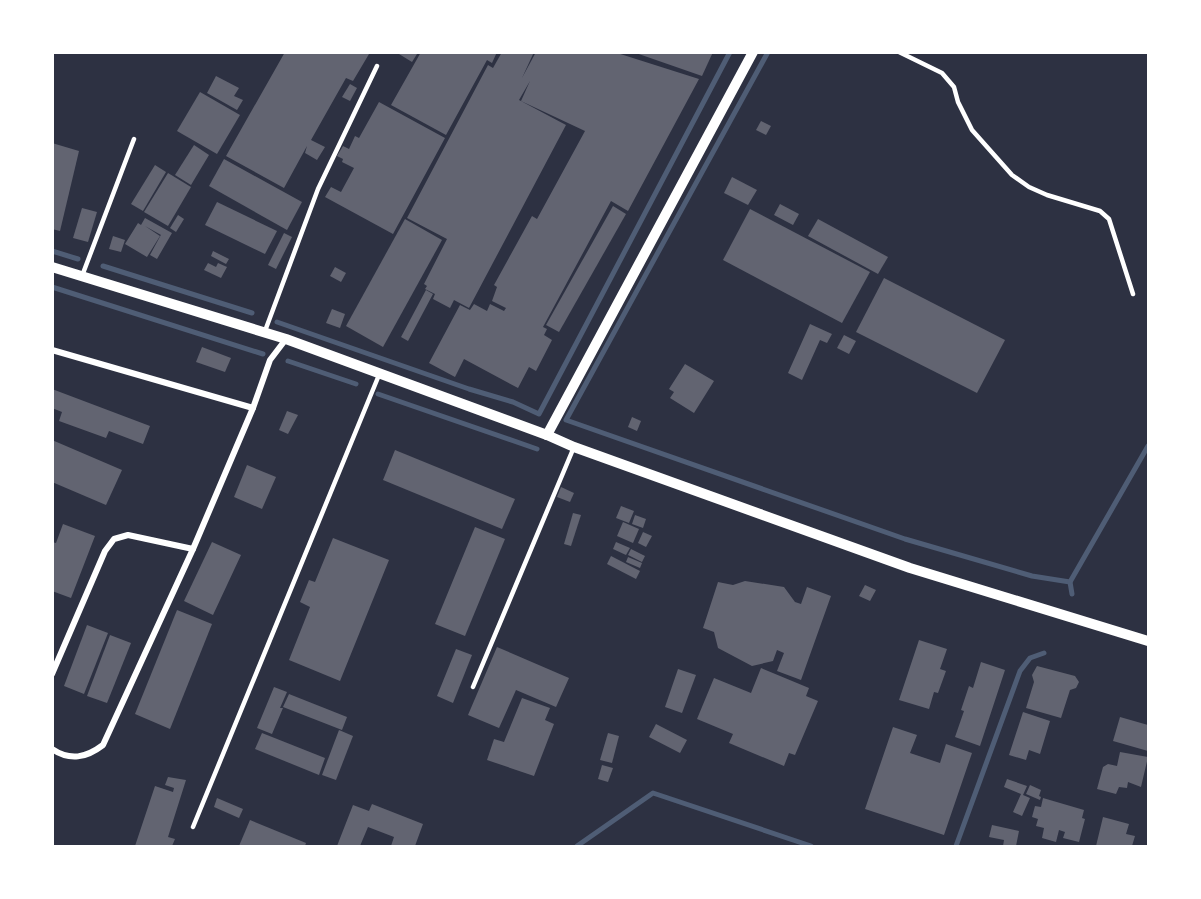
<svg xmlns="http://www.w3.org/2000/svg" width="1201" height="899" font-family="'Open Sans',sans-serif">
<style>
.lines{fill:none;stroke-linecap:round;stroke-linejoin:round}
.stream{stroke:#4f5d75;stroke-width:5}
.building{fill:#626471}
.service{stroke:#fff;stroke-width:4.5}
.minor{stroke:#fff;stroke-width:6}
.tertiary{stroke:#fff;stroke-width:10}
</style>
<rect width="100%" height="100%" fill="#2d3142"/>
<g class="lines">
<g class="stream">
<path d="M768,52L566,420L905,539L1032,576L1070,582"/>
<path d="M52,251L78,259"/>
<path d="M103,266L252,313"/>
<path d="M52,287L263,354"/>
<path d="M277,322L469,389L513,402L539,414L730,52"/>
<path d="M288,361L356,384"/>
<path d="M378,394L537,449"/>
<path d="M1072,594L1070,582L1148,446"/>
<path d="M577,846L653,793L811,846"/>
<path d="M956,846L1020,671L1030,658L1044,653"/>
</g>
</g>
<g class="building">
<path d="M285,52L369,54L353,81L346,78L311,140L325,147L317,160L305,153L307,146L284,188L226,156Z"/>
<path d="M400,52H414L417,54L412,62L399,54Z"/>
<path d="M421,52H497L492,63L487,60L446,135L391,105Z"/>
<path d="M502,52H534L522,78L536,52H614L699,79L628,211L611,201L543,327L547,329L544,335L552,340L536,371L529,367L518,388L464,359L455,377L429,363L460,305L470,310L474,304L487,311L490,304L504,311L506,308L492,301L497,287L494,285L532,216L537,219L585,131L521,101L530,81L519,100L566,125L469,308L454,300L450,308L433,299L435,294L425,289L427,286L424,284L447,239L407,218L488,65L493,68Z"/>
<path d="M633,52H713L702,76Z"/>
<path d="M216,76L239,88L234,96L243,100L237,110L207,93Z"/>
<path d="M350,84L357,88L350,101L342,97Z"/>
<path d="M200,92L240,115L217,154L177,131Z"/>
<path d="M379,102L445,138L393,234L325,197L331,187L341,192L354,168L342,162L343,159L337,156L343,146L349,149L355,136L359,138Z"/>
<path d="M761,121L771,126L766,135L756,130Z"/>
<path d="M52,143L79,151L60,231L52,229Z"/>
<path d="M194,145L209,155L191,185L175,175Z"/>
<path d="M224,159L302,202L287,230L209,186Z"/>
<path d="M155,165L166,172L143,211L131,204Z"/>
<path d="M168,173L191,187L168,226L144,212Z"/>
<path d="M732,177L757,190L748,205L724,193Z"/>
<path d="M217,202L277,231L265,254L205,225Z"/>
<path d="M780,204L799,214L793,225L774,215Z"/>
<path d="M613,206L626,214L559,332L546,325Z"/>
<path d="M82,208L97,212L88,242L73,238Z"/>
<path d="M750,209L870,272L842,323L723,260Z"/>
<path d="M178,215L184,219L176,232L170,228Z"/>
<path d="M145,218L172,233L157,259L150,255L163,231L161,235L145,226L160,236L147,257L125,244L138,223L141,225Z"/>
<path d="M405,219L442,240L383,347L346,326Z"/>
<path d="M818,219L888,257L878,274L808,236Z"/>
<path d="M284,233L292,237L276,269L268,265Z"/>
<path d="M113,236L125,240L121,252L109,249Z"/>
<path d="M213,251L229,259L226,264L211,256Z"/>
<path d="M208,263L216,267L218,263L227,267L221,278L204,270Z"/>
<path d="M335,267L346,273L341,282L330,276Z"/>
<path d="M884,278L1005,340L977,393L856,332Z"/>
<path d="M426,290L433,294L408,341L401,337Z"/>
<path d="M332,309L345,314L340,328L326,323Z"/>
<path d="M810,324L832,334L827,343L820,340L802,380L788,373Z"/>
<path d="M844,335L856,341L849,354L837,348Z"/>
<path d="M202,347L231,358L225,372L196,362Z"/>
<path d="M685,364L714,381L694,413L670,398L674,392L669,389Z"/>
<path d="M52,389L150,426L143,444L109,431L106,438L59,421L62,412L52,408Z"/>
<path d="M287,411L298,415L288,434L279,430Z"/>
<path d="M632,417L641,421L637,431L628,427Z"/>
<path d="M52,440L122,470L106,505L52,482Z"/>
<path d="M395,450L515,499L502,529L383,480Z"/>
<path d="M247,465L276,477L262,509L234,497Z"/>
<path d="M561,487L574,493L570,502L557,497Z"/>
<path d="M621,506L634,511L629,523L616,518Z"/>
<path d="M573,513L581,515L571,546L564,544Z"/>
<path d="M635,515L646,519L643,528L632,524Z"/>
<path d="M623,522L639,529L633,543L617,536Z"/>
<path d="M63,524L95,536L71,598L52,591V542L56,543Z"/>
<path d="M475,527L505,539L465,636L435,624Z"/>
<path d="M643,532L652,536L646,547L638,543Z"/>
<path d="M333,538L389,560L340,681L289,660L310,607L300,602L309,580L315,582Z"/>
<path d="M212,542L241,555L213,615L184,601Z"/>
<path d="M616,542L630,548L626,555L613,549Z"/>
<path d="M631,549L645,556L642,562L628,555Z"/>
<path d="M611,556L640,571L636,579L607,564Z"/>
<path d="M628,557L642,563L640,568L626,562Z"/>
<path d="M745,581L784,587L795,602L801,604L807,587L831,596L801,680L777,671L784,653L777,650L773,661L752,666L718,648L714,632L703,628L718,582L733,585Z"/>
<path d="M865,585L876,590L870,601L859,596Z"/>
<path d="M177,610L212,624L170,729L135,714Z"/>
<path d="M87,625L108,633L84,694L64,686Z"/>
<path d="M110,635L131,643L107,703L87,696Z"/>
<path d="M919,640L947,649L940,669L946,671L938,693L934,692L929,709L899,700Z"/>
<path d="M497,647L569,678L556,707L516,690L499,728L468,715Z"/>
<path d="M456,649L472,655L453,703L437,696Z"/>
<path d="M981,662L1005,670L980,746L955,737L964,711L961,710L969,686L973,688Z"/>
<path d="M1037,666L1075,676L1079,682L1076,688L1070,690L1061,718L1026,708L1034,682L1032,675Z"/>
<path d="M761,668L809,688L806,696L818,701L795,755L789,753L784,766L729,743L733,734L697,719L714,678L751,693Z"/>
<path d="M678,669L696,675L682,713L665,707Z"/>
<path d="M274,687L287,692L280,708H283L272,734L257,728Z"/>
<path d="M289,694L347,717L342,730L283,707Z"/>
<path d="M522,698L550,708L545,720L554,724L534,776L487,760L494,739L504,742Z"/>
<path d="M1023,712L1050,721L1040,754L1029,750L1026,760L1009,755Z"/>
<path d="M1120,717L1148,725V751L1113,741Z"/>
<path d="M656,724L687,740L680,753L649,737Z"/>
<path d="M893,727L917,735L910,753L940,763L946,744L972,753L944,835L865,809Z"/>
<path d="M339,730L353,736L336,780L322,775Z"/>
<path d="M262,733L325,758L319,775L255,749Z"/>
<path d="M608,733L619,736L612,763L600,760Z"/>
<path d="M1120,752L1148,757L1141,787L1128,782L1127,788L1119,787L1116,794L1097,789L1103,767L1108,764L1117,766Z"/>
<path d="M602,765L613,768L608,782L598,779Z"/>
<path d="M168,777L186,780L168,837L175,839L172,846H135L155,786L173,792L174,788L165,785Z"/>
<path d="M1007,779L1027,786L1023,795L1030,798L1022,816L1013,812L1021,794L1004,787Z"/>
<path d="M1030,785L1041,790L1039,796L1041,797L1040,800L1026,794Z"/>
<path d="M217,798L243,809L239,818L214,807Z"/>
<path d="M1043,798L1084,810L1082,818L1085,819L1079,842L1063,838L1065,832L1059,830L1056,842L1042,838L1044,828L1036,826L1038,819L1032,817L1035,806L1041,807Z"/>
<path d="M372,804L423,824L415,846H391L394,837L368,827L360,846H337L353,805L369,811Z"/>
<path d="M1103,817L1129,824L1126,834L1135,836L1132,846H1096Z"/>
<path d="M250,820L306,843L305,846H239Z"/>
<path d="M992,825L1019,831L1016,846H1003L1004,840L989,837Z"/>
</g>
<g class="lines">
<g class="service">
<path d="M899,52L942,73L954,87L958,102L972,130L1012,175L1029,187L1047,195L1100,211L1109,219L1133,294"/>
<path d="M82,276L134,139"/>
<path d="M265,331L318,189L377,66"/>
<path d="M473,687L574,447"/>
<path d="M193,827L379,375"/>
</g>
<g class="minor">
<path d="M52,350L253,408"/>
<path d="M52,674L105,551L114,539L128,535L193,549"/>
<path d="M52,749C70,761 86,758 103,745L193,549L253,408L270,360L286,339"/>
</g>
<g class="tertiary">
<path d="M52,267L286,339L547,435L574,447L910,568L1148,641"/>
<path d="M547,435L753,52"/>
</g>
</g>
<rect width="1201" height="899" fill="none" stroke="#ffffff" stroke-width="108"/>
</svg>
